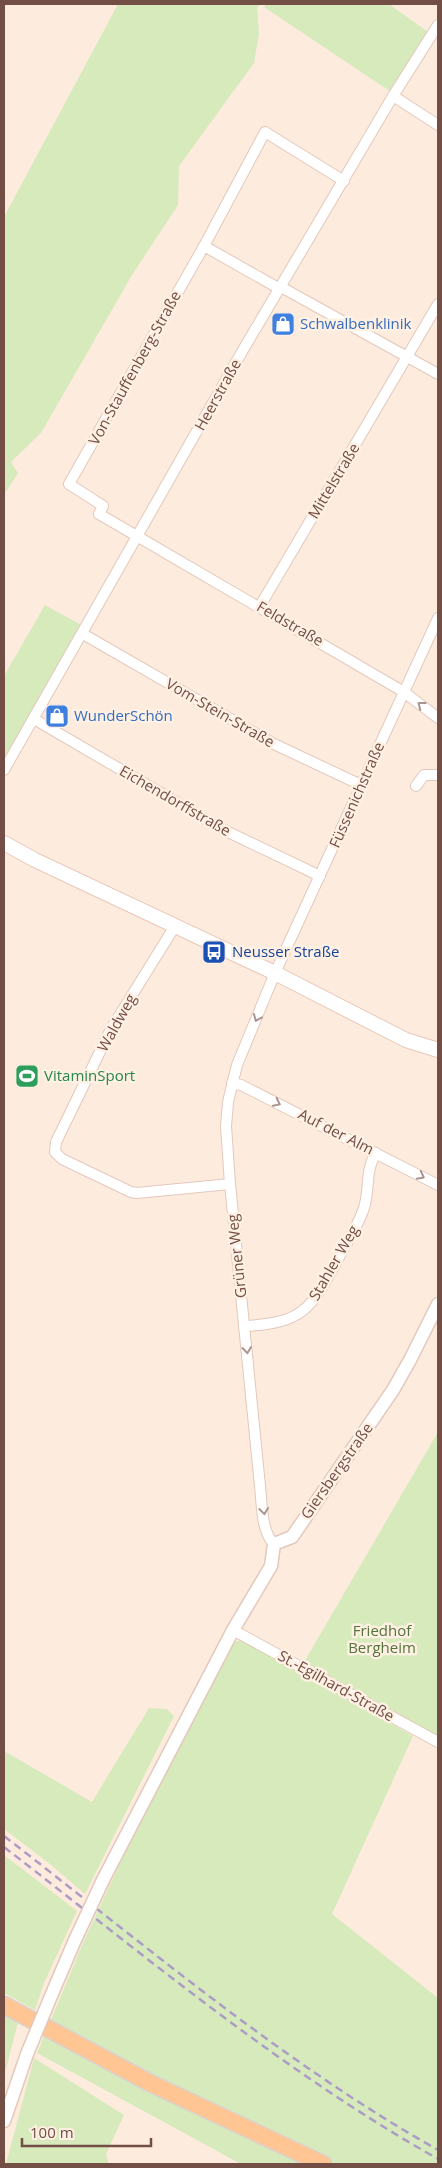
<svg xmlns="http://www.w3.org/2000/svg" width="442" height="2168" font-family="'Open Sans',sans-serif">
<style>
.green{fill:#d6eabc}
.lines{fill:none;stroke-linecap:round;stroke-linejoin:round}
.minor-casing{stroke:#e3c8bc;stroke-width:12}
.tertiary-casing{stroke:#e3c8bc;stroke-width:15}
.secondary-casing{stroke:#e8c8b9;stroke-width:16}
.primary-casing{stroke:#dbd1cf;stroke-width:19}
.minor{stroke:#fff;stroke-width:10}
.tertiary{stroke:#fff;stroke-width:12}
.secondary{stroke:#fff;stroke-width:14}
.primary{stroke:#ffc592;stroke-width:16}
.rail{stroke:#ac9dc5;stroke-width:2.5;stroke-dasharray:8 5;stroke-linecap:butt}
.tertiary-bridge-casing{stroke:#e3c8bc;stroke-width:15;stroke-linecap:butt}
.tertiary-bridge{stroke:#fff;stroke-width:12}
.oneway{stroke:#ab958f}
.labels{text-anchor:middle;stroke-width:5;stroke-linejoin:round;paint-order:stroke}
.shop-label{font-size:15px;fill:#366cbe;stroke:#fff0e4;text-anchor:start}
.street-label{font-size:15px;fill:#734e45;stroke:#fff0e4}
.transit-label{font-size:15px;fill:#164399;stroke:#fff0e4;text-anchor:start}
.leisure-label{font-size:15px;fill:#27864d;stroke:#fff0e4;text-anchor:start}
.park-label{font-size:15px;fill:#54743b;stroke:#fff0e4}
</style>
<rect width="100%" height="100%" fill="#fdecdd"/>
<g class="green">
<path d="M118,4H260L257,8L259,34L254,63L179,166L178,205L132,275L41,433L11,462L18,473L4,495V217Z"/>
<path d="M266,4H389L428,32L391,92L264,7Z"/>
<path d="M45,605L83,626L4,763V676Z"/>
<path d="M438,1432V1737L303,1664Z"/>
<path d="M241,1640L413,1736L332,1914L438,1998V2164H241L37,2053L83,1943L152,1794L234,1642Z"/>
<path d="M149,1708L167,1709L174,1716L85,1894L50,1864L4,1829V1751L92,1802Z"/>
<path d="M4,1855L77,1911L44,1983L35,2010L4,1993Z"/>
<path d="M4,2014L18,2022L4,2077Z"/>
<path d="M34,2058L124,2115L106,2154L109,2164H6Z"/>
</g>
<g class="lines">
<g class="minor-casing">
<g id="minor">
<path d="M393,96L438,125"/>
<path d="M204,246L265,132L344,181"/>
<path d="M281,287L438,374"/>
<path d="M280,289L204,246L69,484L103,506L99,514L404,692L438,718"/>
<path d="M260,606L438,304"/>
<path d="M83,634L274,744L361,785"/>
<path d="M34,719L226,831L320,876"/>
<path d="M4,770L243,350L393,96L438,25"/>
<path d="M416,786L424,775H438"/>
<path d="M175,926L111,1029L56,1142L55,1152L62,1159L131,1192L137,1193L230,1184"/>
<path d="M232,1083L241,1085L438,1185"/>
<path d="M244,1326C304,1323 311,1309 338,1259C347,1242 358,1226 364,1208C370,1188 365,1170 376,1153"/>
<path d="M274,1544C261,1531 262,1503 260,1486L230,1184L226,1126L228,1102L237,1065L275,973L438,618"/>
<path d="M233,1630L438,1742"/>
</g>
</g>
<g class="tertiary-casing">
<g id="tertiary">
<path d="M103,1880L233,1630L271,1566L274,1544L292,1537L393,1390L410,1360L438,1304"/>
<path d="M51,1996L75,1940"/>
<path d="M4,2121L27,2054"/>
</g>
</g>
<g class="secondary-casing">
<path id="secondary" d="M4,843L35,860L275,973L406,1040L438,1050"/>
</g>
<g class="primary-casing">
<path id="primary" d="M4,2005L150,2083L323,2164"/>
</g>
<use href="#minor" class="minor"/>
<use href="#tertiary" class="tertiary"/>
<use href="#secondary" class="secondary"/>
<use href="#primary" class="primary"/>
<g class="rail">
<path d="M4,1836C145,1945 282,2062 438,2150"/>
<path d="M4,1847C145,1956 282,2071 438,2159"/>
</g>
<g class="tertiary-bridge-casing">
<g id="tertiary-bridge">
<path d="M75,1940L103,1880"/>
<path d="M27,2054L51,1996"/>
</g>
</g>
<use href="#tertiary-bridge" class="tertiary-bridge"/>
</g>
<defs><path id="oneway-chevron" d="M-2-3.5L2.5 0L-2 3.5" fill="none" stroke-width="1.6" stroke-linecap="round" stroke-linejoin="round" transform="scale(1.25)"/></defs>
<g class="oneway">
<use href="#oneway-chevron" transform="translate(421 705) rotate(-142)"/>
<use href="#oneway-chevron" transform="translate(257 1018) rotate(113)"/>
<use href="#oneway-chevron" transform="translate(277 1103) rotate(26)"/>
<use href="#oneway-chevron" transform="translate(421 1176) rotate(27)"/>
<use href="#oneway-chevron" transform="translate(247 1350) rotate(84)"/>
<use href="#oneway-chevron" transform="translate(264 1511) rotate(83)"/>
</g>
<defs>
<g id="shop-square" transform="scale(1.25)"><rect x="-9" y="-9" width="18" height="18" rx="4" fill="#3f7fe0" stroke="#fff0e4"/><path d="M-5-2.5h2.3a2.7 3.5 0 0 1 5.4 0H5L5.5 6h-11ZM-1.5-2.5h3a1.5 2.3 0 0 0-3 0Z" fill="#fff"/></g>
<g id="bus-square" transform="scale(1.25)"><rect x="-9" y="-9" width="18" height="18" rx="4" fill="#1a4fb4" stroke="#fff0e4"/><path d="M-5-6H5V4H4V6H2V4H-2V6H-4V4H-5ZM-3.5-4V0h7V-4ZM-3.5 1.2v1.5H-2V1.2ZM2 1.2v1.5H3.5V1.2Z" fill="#fff"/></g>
<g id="stadium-square" transform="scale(1.25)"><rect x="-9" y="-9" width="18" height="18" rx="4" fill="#2e9e5b" stroke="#fff0e4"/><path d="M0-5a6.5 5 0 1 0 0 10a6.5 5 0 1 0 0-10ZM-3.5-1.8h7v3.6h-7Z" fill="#fff"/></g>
</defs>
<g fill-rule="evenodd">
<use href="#shop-square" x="283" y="324"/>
<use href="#shop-square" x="57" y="716"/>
<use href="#bus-square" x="214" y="952"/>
<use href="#stadium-square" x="27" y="1076"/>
</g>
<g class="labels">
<g class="shop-label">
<text x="300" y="329">Schwalbenklinik</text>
<text x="74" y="721">WunderSchön</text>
</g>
<g class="street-label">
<text transform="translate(135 368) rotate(-61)" y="5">Von-Stauffenberg-Straße</text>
<text transform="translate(218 395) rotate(-61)" y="5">Heerstraße</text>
<text transform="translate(334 481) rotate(-59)" y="5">Mittelstraße</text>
<text transform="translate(290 624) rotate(30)" y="5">Feldstraße</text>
<text transform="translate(220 713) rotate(30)" y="5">Vom-Stein-Straße</text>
<text transform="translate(357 795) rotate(-66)" y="5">Füssenichstraße</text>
<text transform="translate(175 801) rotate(30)" y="5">Eichendorffstraße</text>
<text transform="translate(117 1023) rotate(-61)" y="5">Waldweg</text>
<text transform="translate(336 1132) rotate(27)" y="5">Auf der Alm</text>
<text transform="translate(237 1256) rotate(-96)" y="5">Grüner Weg</text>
<text transform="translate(334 1263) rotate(-60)" y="5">Stahler Weg</text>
<text transform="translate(337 1471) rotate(-55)" y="5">Giersbergstraße</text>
<text transform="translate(336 1686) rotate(29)" y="5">St.-Egilhard-Straße</text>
</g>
<g class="transit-label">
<text x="232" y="957">Neusser Straße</text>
</g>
<g class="leisure-label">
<text x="44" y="1081">VitaminSport</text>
</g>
<g class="park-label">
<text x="382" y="1636">Friedhof<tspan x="382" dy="17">Bergheim</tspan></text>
</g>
</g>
<rect width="442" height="2168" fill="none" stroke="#734e45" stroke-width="10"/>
<path d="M22 2138v8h129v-8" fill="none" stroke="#734e45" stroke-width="2.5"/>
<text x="30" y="2138" font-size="15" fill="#734e45" stroke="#fff0e4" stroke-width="4" paint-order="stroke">100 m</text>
</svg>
